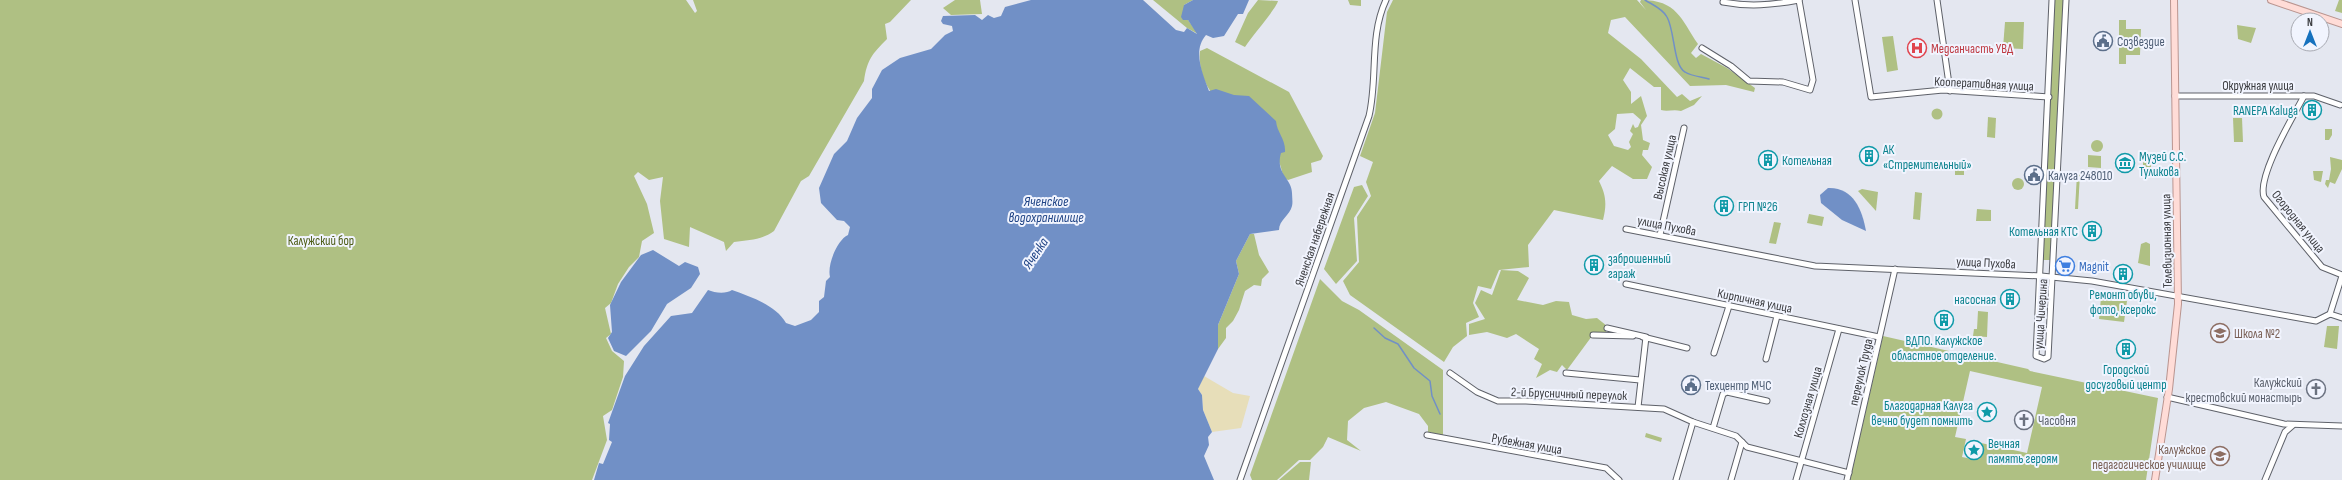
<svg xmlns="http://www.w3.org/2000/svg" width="2342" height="480" font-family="'Sofia Sans Condensed',sans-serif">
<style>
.green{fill:#afc083;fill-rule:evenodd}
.sand{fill:#e7deb9}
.water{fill:#7190c6}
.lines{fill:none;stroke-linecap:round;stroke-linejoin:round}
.stream{stroke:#7190c6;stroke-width:1.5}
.minor-casing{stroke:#5e6169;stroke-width:7}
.major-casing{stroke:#ba9590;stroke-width:8}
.minor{stroke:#fff;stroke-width:5}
.major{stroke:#ffdcd7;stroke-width:6}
.labels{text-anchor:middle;stroke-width:4;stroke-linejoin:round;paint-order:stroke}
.service-label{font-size:13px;fill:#4e5e75;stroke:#f1f4fe;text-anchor:start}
.health-label{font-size:13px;fill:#be3a42;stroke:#f1f4fe;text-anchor:start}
.street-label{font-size:13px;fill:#3a3b3f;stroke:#f1f4fe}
.culture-label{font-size:13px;fill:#0d838f;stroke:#f1f4fe;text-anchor:start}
.park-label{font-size:13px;fill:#4c5b15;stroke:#f1f4fe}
.shop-label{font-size:13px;fill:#366cbe;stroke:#f1f4fe;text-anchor:start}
.education-label{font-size:13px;fill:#785e54;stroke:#f1f4fe;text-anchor:start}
.worship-label{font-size:13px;fill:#5b616d;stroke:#f1f4fe;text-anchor:end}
.water-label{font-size:14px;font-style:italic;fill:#1f4385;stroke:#f1f4fe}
</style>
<rect width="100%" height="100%" fill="#e4e7f0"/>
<g class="green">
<path d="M0,0H686L695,13L697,11L693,0H911L890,22L885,24L887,39C872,54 867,60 864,81L809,176L801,181L774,231C762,240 749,240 734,242L726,251L724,242L690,227L689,247L664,239L660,201L663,177L649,180L638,172L634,176L647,204L654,233L642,241L639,257L629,267L618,284L611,303L605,308L611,334L606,338L612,351L624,361L623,377L612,410L603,416L607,440L592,480H0Z"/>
<path d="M955,0H980L982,14L951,15L943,8Z"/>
<path d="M1153,0H1193L1184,5L1188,20L1198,34L1187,28Z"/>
<path d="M1258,0L1278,1C1276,9 1252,36 1245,47L1235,42L1248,13Z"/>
<path d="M1348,0H1361V6L1350,5Z"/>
<path d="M1393,0H1637L1646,10L1640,2L1641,0C1677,0 1681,19 1698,44L1691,53L1696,58L1701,54L1727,68L1755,88L1754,92L1726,85L1690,86L1625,17L1611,20L1608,33L1641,59L1677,97L1682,94L1690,101L1702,96L1694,105L1681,111C1673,109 1668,112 1661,110V87H1654L1630,68L1623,80L1631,92V104L1641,96L1647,116L1641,125L1643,140L1650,143L1648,150H1643L1642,155L1652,167L1647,179H1633L1612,166L1599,181C1606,195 1607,204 1603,220L1554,210L1528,245L1529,267L1499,270L1491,289L1478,286L1473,303L1479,317L1466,323L1467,336L1453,347L1444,362L1350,295L1343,281L1359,262L1357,217L1371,196L1366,182L1373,162L1360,156L1375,113L1387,12ZM1633,113L1641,120L1638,127L1635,128L1633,124L1630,131L1633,134L1629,142L1631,147L1628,150L1614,146L1608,135L1615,129L1617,114Z"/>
<path d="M2052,0H2066L2054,260H2042Z"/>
<path d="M2339,0H2342V13L2335,11Z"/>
<path d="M2119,20H2126V29H2141L2140,55H2126V64H2119Z"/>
<path d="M2005,22H2024L2023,49L2003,48Z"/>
<path d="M2237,25L2256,28L2251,43L2238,39Z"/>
<path d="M1893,36L1898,70L1887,72L1882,37Z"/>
<path d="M1207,48L1289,92L1323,156L1321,160L1311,163L1312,172L1288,180L1284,178C1282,173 1281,165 1278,160C1253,125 1195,102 1200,51Z"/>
<circle cx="1937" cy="114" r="5.5"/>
<path d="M1988,117L1996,118L1995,138L1987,137Z"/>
<path d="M2233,118H2242L2243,142H2234Z"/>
<path d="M2325,129H2332V135L2329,140H2325Z"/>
<circle cx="2097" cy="146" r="6"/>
<path d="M2088,155L2101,156V168L2088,167Z"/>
<rect x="2143" y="157" width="8" height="13"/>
<path d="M2330,157L2342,160V169L2335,184L2330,182L2328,188L2325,184L2326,180H2329L2331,169Z"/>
<rect x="1955" y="163" width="9" height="12"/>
<path d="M2313,171H2323L2321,182L2314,180Z"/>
<path d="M2077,174H2080L2078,209H2075Z"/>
<circle cx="2018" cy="184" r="6"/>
<path d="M1362,185L1368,196L1354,218L1357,261L1336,284L1324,269L1354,187Z"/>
<path d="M1862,189L1878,192L1876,211L1858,191Z"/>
<path d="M1915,192L1922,193L1920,220L1913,219Z"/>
<path d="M1977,209L1991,210V221H1976Z"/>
<path d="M1809,214L1824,217L1822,226L1807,223Z"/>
<path d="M1774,222L1781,223L1776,244L1769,243Z"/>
<path d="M1250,234H1254L1259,255L1269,272L1262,279L1261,286L1254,285L1245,291L1239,310L1233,321L1226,328V338L1218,349V325L1239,274L1236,261Z"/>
<path d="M2146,242L2150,244V266L2138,263L2141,244Z"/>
<path d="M1501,270L1518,271L1529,278L1517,300L1543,305L1556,301L1569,302L1572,315L1586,319L1597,318L1607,326L1605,337L1592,336L1567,370L1562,365L1557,372L1550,370L1536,378L1542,364L1534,359L1539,349L1516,334L1507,338L1487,332L1469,335V324L1485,319L1475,303L1481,290L1492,295Z"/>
<path d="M1320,279L1342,301L1359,310L1443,370V435L1428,432V426L1419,414L1386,402L1364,408L1348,421L1347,440L1361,451L1328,437L1323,447L1310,460H1299L1277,480H1252L1250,475Z"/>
<path d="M2101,298L2127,301L2124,322L2099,319Z"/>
<path d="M1978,311L1988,312L1987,337L1973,336L1974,329H1977Z"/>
<path d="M2327,326H2339L2337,349L2324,347Z"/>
<path d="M1883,336L2028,369L2030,371L2158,398L2146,480H1850ZM1970,371L2042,387L2027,453L1981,443L1977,460L1962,457L1966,439L1955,437Z"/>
<path d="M1646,433L1662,438L1661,442L1645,437Z"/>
<path d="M1300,462H1311L1309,480H1279Z"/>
</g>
<path class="sand" d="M1204,376L1233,393L1250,396L1241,428L1212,432L1203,410L1202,395L1198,389Z"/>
<g class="water">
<path d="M1031,0H1143L1176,30L1184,32L1187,28L1197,34L1188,20H1183L1181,17L1184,5L1193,0H1249L1243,14H1238L1224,36L1213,38L1206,35C1192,51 1203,74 1209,91L1216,89L1234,95L1249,96L1276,121C1277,133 1286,139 1285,152L1281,153C1275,174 1292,178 1292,193C1292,197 1293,202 1292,206C1290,215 1279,220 1279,230L1250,234L1236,261L1239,274L1218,325V349L1198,389L1202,395L1203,410L1212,432L1208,437L1209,445L1204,456L1214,480H594L599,463L603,464L612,442L609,440L610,424L608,423L625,376L644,346L671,316L692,313L708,290C715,293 726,294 732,290C751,297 776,305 786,323L795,326L811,320L819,312V301L824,297L826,281L830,277C827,265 837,240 848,235L850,227L844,221L837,220L821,203L819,188L834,154L847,141L857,118L872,98V89L882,70L900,58L931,49L945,35L953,31L952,26L943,24L941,21L943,16L975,15L982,20L988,15L994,18L1001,16L1005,7Z"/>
<path d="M1828,188C1853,187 1862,209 1866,231L1842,220L1821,203L1820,195Z"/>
<path d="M653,250L679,266L685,262L698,267L700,274L691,288L667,304L651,331L626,356L614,351L608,338L612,332L610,305L621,282L641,255Z"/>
</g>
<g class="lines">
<g class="stream">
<path d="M1645,0C1653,5 1663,9 1667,17C1675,31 1673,65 1685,72C1691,76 1702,77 1709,79"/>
<path d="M1374,328L1385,338L1398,344L1414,368L1430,381L1432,396L1440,414"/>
</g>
<g class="minor-casing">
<g id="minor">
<path d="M1855,0L1871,97L1943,90L2049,97"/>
<path d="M1937,0L1950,91"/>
<path d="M2052,0L2036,356L2044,359L2048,357L2066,0"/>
<path d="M1723,2C1749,7 1772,5 1799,0"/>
<path d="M1702,48L1731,66L1749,81L1783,82L1810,90L1813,80L1799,0"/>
<path d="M2175,96H2314L2340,105"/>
<path d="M2304,96C2293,117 2257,176 2264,197L2322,267L2342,275"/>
<path d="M1626,229L1815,266L2041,276L2092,281L2316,321L2330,314"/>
<path d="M1660,235L1684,128"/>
<path d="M1626,284L1879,337"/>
<path d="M2330,314L2342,276"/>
<path d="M2330,314L2342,318"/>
<path d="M1607,328L1646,337L1638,407"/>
<path d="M1593,335L1633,336"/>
<path d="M1643,337L1687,348"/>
<path d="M1714,353L1729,306"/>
<path d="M1766,359L1777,316"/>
<path d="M1450,373L1477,392L1498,401H1526L1664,409L1693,422L1736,436L1747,447L1849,473"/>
<path d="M1566,373L1640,380"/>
<path d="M2167,397L2284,424L2342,426"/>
<path d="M1713,428L1723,394L1727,392L1767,401"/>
<path d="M1427,435L1606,468L1619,480"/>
<path d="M1240,480L1369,116C1378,78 1369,36 1386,0"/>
<path d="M1676,480L1693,422"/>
<path d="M1731,480L1742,442"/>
<path d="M1796,480L1839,329"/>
<path d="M1847,480L1895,269"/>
<path d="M2265,480L2285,432L2293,425"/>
</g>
</g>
<g class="major-casing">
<g id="major">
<path d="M2271,0L2342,24"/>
<path d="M2155,480L2169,389L2178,304L2174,0"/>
</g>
</g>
<use href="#minor" class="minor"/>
<use href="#major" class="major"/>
</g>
<defs>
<g id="civic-ring" transform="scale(1)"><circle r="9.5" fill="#f1f4fe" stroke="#5c6f8a" stroke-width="1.5"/><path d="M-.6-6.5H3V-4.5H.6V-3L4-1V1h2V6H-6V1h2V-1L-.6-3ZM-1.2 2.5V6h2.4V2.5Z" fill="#5c6f8a"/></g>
<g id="hospital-ring" transform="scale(1)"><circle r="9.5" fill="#f1f4fe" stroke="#e0444e" stroke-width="1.5"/><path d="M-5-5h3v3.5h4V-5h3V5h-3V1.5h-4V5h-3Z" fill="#e0444e"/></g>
<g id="building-ring" transform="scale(1)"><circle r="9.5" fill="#f1f4fe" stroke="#0f9aa8" stroke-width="1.5"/><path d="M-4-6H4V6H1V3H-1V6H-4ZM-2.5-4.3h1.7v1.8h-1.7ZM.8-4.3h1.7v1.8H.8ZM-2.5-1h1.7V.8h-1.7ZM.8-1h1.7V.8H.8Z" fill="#0f9aa8"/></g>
<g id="museum-ring" transform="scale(1)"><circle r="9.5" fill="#f1f4fe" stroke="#0f9aa8" stroke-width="1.5"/><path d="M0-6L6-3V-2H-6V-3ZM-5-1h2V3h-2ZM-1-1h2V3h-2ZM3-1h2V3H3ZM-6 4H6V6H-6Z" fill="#0f9aa8"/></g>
<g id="supermarket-ring" transform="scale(1)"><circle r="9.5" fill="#f1f4fe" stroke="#3f7fe0" stroke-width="1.5"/><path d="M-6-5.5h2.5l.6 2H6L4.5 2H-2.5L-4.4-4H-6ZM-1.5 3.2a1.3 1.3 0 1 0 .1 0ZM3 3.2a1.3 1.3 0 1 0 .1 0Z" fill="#3f7fe0"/></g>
<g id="school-ring" transform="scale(1)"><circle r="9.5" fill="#f1f4fe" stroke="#8d6e63" stroke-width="1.5"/><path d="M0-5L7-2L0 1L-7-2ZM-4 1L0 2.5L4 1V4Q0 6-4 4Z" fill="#8d6e63"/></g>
<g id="church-ring" transform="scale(1)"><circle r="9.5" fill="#f1f4fe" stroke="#6b7280" stroke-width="1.5"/><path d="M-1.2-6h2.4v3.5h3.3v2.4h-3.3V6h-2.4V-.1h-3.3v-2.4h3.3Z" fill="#6b7280"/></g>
<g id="sight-ring" transform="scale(1)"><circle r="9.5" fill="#f1f4fe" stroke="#0f9aa8" stroke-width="1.5"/><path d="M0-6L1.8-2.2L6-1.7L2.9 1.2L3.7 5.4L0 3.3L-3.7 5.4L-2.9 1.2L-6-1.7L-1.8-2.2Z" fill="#0f9aa8"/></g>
<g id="university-ring" transform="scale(1)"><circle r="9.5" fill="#f1f4fe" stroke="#8d6e63" stroke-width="1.5"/><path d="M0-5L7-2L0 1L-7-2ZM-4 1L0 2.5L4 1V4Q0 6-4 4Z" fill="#8d6e63"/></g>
</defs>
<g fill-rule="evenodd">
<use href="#civic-ring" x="2103" y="41"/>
<use href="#hospital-ring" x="1917" y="48"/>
<use href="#building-ring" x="2312" y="110"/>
<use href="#building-ring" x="1869" y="156"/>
<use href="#building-ring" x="1768" y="160"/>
<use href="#museum-ring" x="2125" y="163"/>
<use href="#civic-ring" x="2034" y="175"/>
<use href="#building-ring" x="1724" y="206"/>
<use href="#building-ring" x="2092" y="231"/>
<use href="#building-ring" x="1594" y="265"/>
<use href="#supermarket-ring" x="2065" y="266"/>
<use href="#building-ring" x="2123" y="274"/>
<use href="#building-ring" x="2010" y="299"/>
<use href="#building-ring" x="1944" y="320"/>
<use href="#school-ring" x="2220" y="333"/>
<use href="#building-ring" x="2126" y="349"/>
<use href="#civic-ring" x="1691" y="385"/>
<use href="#church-ring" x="2316" y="389"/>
<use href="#sight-ring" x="1987" y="412"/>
<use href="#church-ring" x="2024" y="420"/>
<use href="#sight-ring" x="1974" y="450"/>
<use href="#university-ring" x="2220" y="456"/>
</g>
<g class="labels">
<g class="service-label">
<text x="2117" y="46">Созвездие</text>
<text x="2048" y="180">Калуга 248010</text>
<text x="1705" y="390">Техцентр МЧС</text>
</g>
<g class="health-label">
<text x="1931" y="53">Медсанчасть УВД</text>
</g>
<g class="street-label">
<text transform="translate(1984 83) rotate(3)" y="5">Кооперативная улица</text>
<text x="2258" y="90">Окружная улица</text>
<text transform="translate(1664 167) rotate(-77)" y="5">Высокая улица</text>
<text transform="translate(2299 221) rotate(51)" y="5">Огородная улица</text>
<text transform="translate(1667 225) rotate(11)" y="5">улица Пухова</text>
<text transform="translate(1314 239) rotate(-71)" y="5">Яченская набережная</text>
<text transform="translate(2166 241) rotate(-91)" y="5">Телевизионная улица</text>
<text transform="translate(1986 262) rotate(3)" y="5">улица Пухова</text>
<text transform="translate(1755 300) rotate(12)" y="5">Кирпичная улица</text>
<text transform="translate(2040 314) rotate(-86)" y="5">улица Чичерина</text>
<text transform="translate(1860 372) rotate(-77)" y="5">переулок Труда</text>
<text transform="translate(1569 393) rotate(2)" y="5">2-й Брусничный переулок</text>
<text transform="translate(1807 402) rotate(-74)" y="5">Колхозная улица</text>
<text transform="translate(1527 443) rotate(10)" y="5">Рубежная улица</text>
</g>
<g class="culture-label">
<text x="2298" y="115" text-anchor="end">RANEPA Kaluga</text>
<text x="1883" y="154">АК<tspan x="1883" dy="15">«Стремительный»</tspan></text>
<text x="2139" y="161">Музей С.С.<tspan x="2139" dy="15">Туликова</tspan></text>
<text x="1782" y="165">Котельная</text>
<text x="1738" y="211">ГРП №26</text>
<text x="2078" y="236" text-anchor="end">Котельная КТС</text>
<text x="1608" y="263">заброшенный<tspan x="1608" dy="15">гараж</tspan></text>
<text x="2123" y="299" text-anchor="middle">Ремонт обуви,<tspan x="2123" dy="15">фото, ксерокс</tspan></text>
<text x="1996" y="304" text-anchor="end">насосная</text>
<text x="1944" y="345" text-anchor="middle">ВДПО. Калужское<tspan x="1944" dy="15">областное отделение.</tspan></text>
<text x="2126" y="374" text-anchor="middle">Городской<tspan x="2126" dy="15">досуговый центр</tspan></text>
<text x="1973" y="410" text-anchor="end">Благодарная Калуга<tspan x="1973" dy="15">вечно будет помнить</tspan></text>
<text x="1988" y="448">Вечная<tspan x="1988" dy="15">память героям</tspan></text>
</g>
<g class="park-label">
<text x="321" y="245">Калужский бор</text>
</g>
<g class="shop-label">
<text x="2079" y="271">Magnit</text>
</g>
<g class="education-label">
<text x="2234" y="338">Школа №2</text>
<text x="2206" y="454" text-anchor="end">Калужское<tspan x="2206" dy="15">педагогическое училище</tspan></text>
</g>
<g class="worship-label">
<text x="2302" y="387">Калужский<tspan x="2302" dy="15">крестовский монастырь</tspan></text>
<text x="2038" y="425" text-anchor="start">Часовня</text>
</g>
<g class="water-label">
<text x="1046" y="206">Яченское<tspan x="1046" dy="16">водохранилище</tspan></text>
<text transform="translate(1035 253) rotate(-56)" y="5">Яченка</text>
</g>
</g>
<g transform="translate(2310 32)"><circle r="19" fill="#f1f4fe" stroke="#a8aab2"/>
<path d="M0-3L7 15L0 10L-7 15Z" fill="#1671be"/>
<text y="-6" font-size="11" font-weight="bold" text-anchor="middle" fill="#3a3b3f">N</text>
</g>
</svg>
